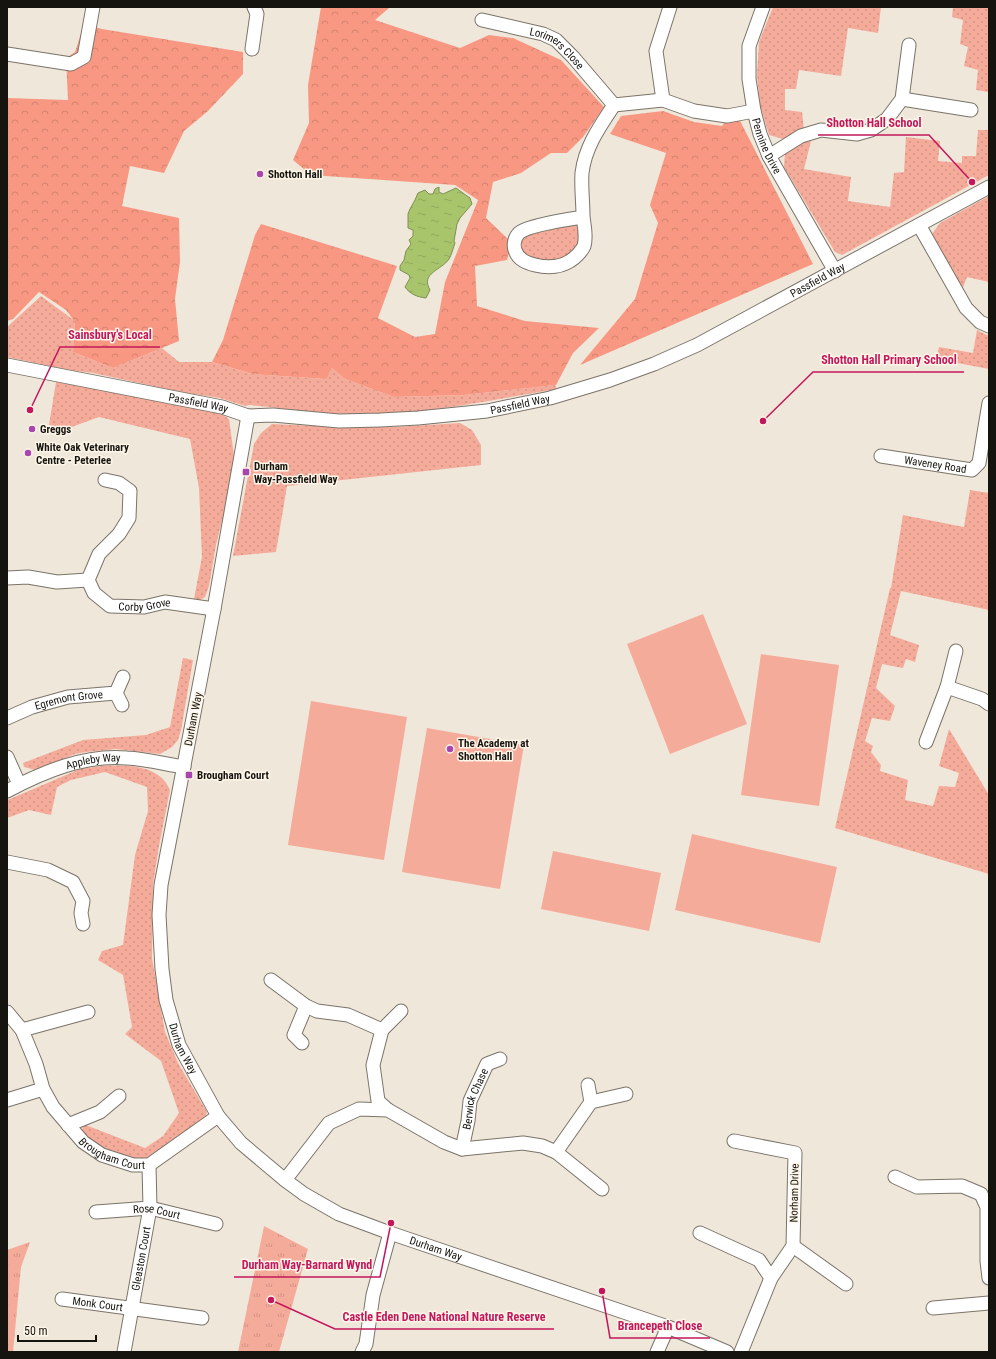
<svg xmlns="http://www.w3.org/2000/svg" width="996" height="1359" font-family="'Roboto Condensed',sans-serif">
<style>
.grass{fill:url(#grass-dots)}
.forest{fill:url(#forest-crowns)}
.park{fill:url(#park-tufts)}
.garden{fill:#f5ab9a}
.water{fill:url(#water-ripples);stroke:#7d9050}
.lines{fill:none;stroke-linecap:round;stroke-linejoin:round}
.minor-casing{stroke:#7a7368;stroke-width:15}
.minor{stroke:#fff;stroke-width:13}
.poi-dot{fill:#a746ae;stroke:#fdf5e8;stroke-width:1.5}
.labels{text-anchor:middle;stroke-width:3;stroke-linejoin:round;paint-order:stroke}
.street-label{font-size:11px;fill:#16140f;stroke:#fdf5e8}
.poi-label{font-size:11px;font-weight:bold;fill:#16140f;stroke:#fdf5e8;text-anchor:start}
.leader{fill:none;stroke:#c2185b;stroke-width:1.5}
.callout-dot{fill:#c2185b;stroke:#fdf5e8;stroke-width:1.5}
.callout-label{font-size:12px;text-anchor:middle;font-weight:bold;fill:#c2185b;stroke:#fdf5e8;stroke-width:3;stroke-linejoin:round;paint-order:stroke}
</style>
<defs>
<pattern id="grass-dots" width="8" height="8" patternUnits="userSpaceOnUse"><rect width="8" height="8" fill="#f5ab9a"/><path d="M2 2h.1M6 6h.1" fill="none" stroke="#d19284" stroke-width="1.8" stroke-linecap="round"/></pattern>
<pattern id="forest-crowns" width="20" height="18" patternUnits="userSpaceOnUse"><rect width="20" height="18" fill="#f89883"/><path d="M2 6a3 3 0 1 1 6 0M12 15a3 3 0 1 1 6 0" fill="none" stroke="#d48270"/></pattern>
<pattern id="park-tufts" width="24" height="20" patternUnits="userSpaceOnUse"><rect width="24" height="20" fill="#f5ab9a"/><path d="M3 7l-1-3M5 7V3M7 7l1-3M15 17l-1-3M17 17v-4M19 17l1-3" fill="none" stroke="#d19284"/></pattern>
<pattern id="water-ripples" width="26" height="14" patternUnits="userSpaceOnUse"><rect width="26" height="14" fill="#a9c56c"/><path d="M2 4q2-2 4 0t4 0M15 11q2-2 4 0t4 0" fill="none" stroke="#91a85c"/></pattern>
</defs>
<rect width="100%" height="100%" fill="#f0e7db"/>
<g class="grass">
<path d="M773,7H881L878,33L848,28L841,76L799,70L796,89H785V110L802,112L804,130L783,139L769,135L760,105L757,75L759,42Z"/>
<path d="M953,7H989V92L976,90L978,70L964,66L968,47L960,44L963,20L952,17Z"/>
<path d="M978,130H989V175L842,255L835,252L784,167L785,152L798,143L811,141L804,169L851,177L848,201L890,207L894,173L904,172L906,137L940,141L938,161L962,163V156H976Z"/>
<path d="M989,196V282L967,277L962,290L932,234L940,223Z"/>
<path d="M576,224C584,238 580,246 568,256C566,258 564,260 561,260C549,263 534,260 524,255C521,247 520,242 524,234Z"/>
<path d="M41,296L75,321L73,352L113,368L162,348L179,362H212L251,374L325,379L332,368L345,379L394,397L464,395L555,385L557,389C491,400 423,415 355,414C320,414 284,408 249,405L245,406L220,398L181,392L93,373L69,370L7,357V327Z"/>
<path d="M977,330L989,336V369L936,359L939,347L973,353Z"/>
<path d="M56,382L163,401L220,413L229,419L234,456L228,496L216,545L209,586L205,597L198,601L194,599L202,557L199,488L190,439L99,417L66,429L49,425Z"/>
<path d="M460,423L472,430L481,445V465L287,486L276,552L233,556L254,444L261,433L272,424L336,427H396Z"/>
<path d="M970,490L989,493V610L901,591L890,635L919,645L915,662L906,659L903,668L882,664L876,688L895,706L890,721L872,718L865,741L873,746L871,752L881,765L880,771L908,780L905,800L933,806L939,786L955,787L959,773L939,766L949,729L989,795V874L835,828L890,588H891L903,515L964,527Z"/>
<path d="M183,658L193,660L181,730L178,740L172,747L160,754L116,749L86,752L75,754L35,770L24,767L23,763L83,740L146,735L170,727Z"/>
<path d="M102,766C126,765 159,764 170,790L159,846L153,884L152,958L165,1032L178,1063L207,1112L205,1119L149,1159L127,1160L97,1146L82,1134L83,1124L145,1148L163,1136L179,1113L161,1061L125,1034L132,1027L123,975L98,960L102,951L123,945L135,855L148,811L147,787L105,772L71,780L57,787L51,815L29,810L7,818V800L10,799L80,769Z"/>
</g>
<g class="forest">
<path d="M321,7H392L389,8L375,20L460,48L489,35L513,38L561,60L604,107L583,137L567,153H551L521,173L493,182L486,218L511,242L507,260L475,266L477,306L525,321L599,328L573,353L556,385L464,395L394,397L345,379L332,368L326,379L252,374L212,362L223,340L255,235L261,224L397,266L378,318L415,337L435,334L445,282L478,200L455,185L311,175L293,160L309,123L308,85Z"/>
<path d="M84,24L102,29L243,52V74L208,111L184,131L164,173L130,166L122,206L179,218L180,262L175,299L179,341L113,368L73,352L75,322L66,310L39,292L13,319L7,321V98L68,100L66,58L75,52Z"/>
<path d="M734,109L813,264L580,365L635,299L658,223L650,205L666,153L610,134L621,116L663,111L694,122L722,126Z"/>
</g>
<g class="park">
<path d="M264,1226L308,1249L279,1352H238Z"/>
<path d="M30,1242L21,1267L13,1352H7V1250Z"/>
</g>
<g class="garden">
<path d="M703,614L747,724L670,754L627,644Z"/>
<path d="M761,654L839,665L819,806L741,795Z"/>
<path d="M311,701L407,717L384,860L288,845Z"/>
<path d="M427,728L524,745L500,889L402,872Z"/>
<path d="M692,834L837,867L820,943L675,910Z"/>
<path d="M553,851L661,873L649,931L541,909Z"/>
</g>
<path class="water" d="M439,187V192L443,194L456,188L470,198L472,204L460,218L457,224L454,241L455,243C453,248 452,254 449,259C442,270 420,273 430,290L426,298C417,297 410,294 405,287L410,278L409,275L400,270V266L404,260L406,251L411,244L409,240L413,236V230L408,228V214L410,209L415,200L418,193L425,190L429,194H433L435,189Z"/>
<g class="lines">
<g class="minor-casing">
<g id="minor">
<path d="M670,7L656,51L663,100L694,111L727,116L754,111"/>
<path id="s1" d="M763,7L749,46V79L754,111L760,134L769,156L835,271"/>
<path id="s2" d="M482,20L543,34L556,40L573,57L614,105L663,100"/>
<path d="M252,49L257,14L254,7"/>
<path d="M7,54L71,64L84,57L93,7"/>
<path d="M902,99L971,110"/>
<path d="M769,156L801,136L821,130L857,134L871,130L887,119L902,99L909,45"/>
<path d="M583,217C570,219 528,225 519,233C515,237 513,244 515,250C518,260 527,263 535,265C548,268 559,268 570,261C575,258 582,251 584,246C587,236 584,226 583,216C583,202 581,187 582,173C585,147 600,126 614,105"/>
<path d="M919,225L966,308L980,322L989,326"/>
<path id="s3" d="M7,365L222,407L248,416L273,415L339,421L380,420L418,418L487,411L550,398L610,380L654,364L697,345L989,187"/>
<path id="s4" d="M248,416L214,609L161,885L159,915L162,969L166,1000L179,1045L218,1116L241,1143L285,1180L304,1194L339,1214L390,1233L668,1327L727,1352"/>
<path id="s5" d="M881,456L972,470L979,463L989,403"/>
<path id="s6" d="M105,480L119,483L130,491L129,518L119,534L99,554L88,580L94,593L110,606L144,607L165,602L214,609"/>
<path d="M7,578L28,577L57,582L88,580"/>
<path d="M947,687L982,699L989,704"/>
<path d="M116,693L122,705"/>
<path id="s7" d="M7,718L32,707L68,697L116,693L123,677"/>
<path d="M926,742L947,687L956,651"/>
<path d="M7,757L19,784"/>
<path id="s8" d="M7,791C43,772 85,754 127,758C146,759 165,764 184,767"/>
<path d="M7,862L48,870L73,882L83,901L81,913L83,924"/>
<path d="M271,980L306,1006L317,1011L348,1015L382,1030"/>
<path id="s9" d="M7,1012L22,1030L36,1064L43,1089L53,1107L83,1142L102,1155L133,1165H149L218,1116"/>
<path d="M22,1030L88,1012"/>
<path d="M302,1043L294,1035L306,1006"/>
<path d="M588,1085L591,1102"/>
<path d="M7,1100L43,1089"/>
<path d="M388,1110L378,1101L373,1065L382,1030L401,1011"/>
<path d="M68,1125L100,1112L119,1096"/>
<path d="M734,1141L795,1153L793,1246L771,1278L741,1352"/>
<path id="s10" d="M462,1149L468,1121L470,1101L487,1064L500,1059"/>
<path d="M556,1152L591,1102L626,1094"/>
<path d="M895,1177L917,1187L962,1186L981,1194L987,1207V1261L989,1278"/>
<path d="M285,1180L329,1123L359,1109L388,1110L444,1142L462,1149L523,1143L542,1146L556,1152L602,1189"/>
<path id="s11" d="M96,1212L150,1208L216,1224"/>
<path d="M700,1233L759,1260L771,1278"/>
<path d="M793,1246L846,1284"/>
<path id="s12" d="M62,1299L202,1318"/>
<path d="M933,1308L989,1303"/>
<path id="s13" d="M124,1352L150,1208L149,1165"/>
<path d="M362,1352L366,1344L373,1295L390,1233"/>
<path d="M657,1352L668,1327"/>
</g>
</g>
<use href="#minor" class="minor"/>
</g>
<g class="poi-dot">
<circle cx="260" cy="174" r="4"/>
<circle cx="32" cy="429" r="4"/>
<circle cx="28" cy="453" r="4"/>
<rect x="242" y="468" width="8" height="8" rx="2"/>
<circle cx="450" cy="749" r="4"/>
<rect x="185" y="771" width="8" height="8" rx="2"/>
</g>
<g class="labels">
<g class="street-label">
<text dy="4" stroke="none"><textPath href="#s2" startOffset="82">Lorimers Close</textPath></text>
<text dy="4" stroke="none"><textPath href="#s1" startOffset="144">Pennine Drive</textPath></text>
<text dy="4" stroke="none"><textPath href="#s3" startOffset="844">Passfield Way</textPath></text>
<text dy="4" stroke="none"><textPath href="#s3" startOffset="195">Passfield Way</textPath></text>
<text dy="4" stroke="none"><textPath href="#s3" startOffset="520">Passfield Way</textPath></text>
<text dy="4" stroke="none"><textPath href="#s5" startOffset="55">Waveney Road</textPath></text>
<text dy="4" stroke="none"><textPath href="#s6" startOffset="200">Corby Grove</textPath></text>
<text dy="4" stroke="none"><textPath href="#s7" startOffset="65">Egremont Grove</textPath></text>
<text transform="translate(193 719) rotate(-79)" y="4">Durham Way</text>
<text dy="4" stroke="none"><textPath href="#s8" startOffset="92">Appleby Way</textPath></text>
<text dy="4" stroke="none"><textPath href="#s4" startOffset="644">Durham Way</textPath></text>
<text dy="4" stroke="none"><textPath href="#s10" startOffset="52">Berwick Chase</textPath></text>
<text dy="4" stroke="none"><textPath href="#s9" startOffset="185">Brougham Court</textPath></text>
<text transform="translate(794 1193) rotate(-89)" y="4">Norham Drive</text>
<text dy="4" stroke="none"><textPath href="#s11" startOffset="61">Rose Court</textPath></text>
<text dy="4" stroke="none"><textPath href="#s4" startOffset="980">Durham Way</textPath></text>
<text dy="4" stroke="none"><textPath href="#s13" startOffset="95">Gleaston Court</textPath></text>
<text dy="4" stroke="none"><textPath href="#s12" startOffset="36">Monk Court</textPath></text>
</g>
<g class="poi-label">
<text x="268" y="178">Shotton Hall</text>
<text x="40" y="433">Greggs</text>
<text x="36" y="451">White Oak Veterinary<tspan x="36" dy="13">Centre - Peterlee</tspan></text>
<text x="254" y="470">Durham<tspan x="254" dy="13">Way-Passfield Way</tspan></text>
<text x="458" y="747">The Academy at<tspan x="458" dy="13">Shotton Hall</tspan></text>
<text x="197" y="779">Brougham Court</text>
</g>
</g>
<path class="leader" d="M972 182L929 135H818M30 410L60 347H160M763 421L813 372H964M391 1223L380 1277H234M271 1300L335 1329H554M602 1291L610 1338H710"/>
<g class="callout-dot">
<circle cx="972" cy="182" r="4"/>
<circle cx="30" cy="410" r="4"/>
<circle cx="763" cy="421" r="4"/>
<circle cx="391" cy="1223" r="4"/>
<circle cx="271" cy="1300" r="4"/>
<circle cx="602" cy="1291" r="4"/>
</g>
<g class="callout-label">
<text x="874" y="127">Shotton Hall School</text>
<text x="110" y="339">Sainsbury's Local</text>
<text x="889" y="364">Shotton Hall Primary School</text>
<text x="307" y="1269">Durham Way-Barnard Wynd</text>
<text x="444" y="1321">Castle Eden Dene National Nature Reserve</text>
<text x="660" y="1330">Brancepeth Close</text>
</g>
<rect width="996" height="1359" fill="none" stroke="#16140f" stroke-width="16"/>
<path d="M18 1335v6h78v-6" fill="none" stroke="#16140f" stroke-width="2"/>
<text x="24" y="1335" font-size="12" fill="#16140f" stroke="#fdf5e8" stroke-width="3" paint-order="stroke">50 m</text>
</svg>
